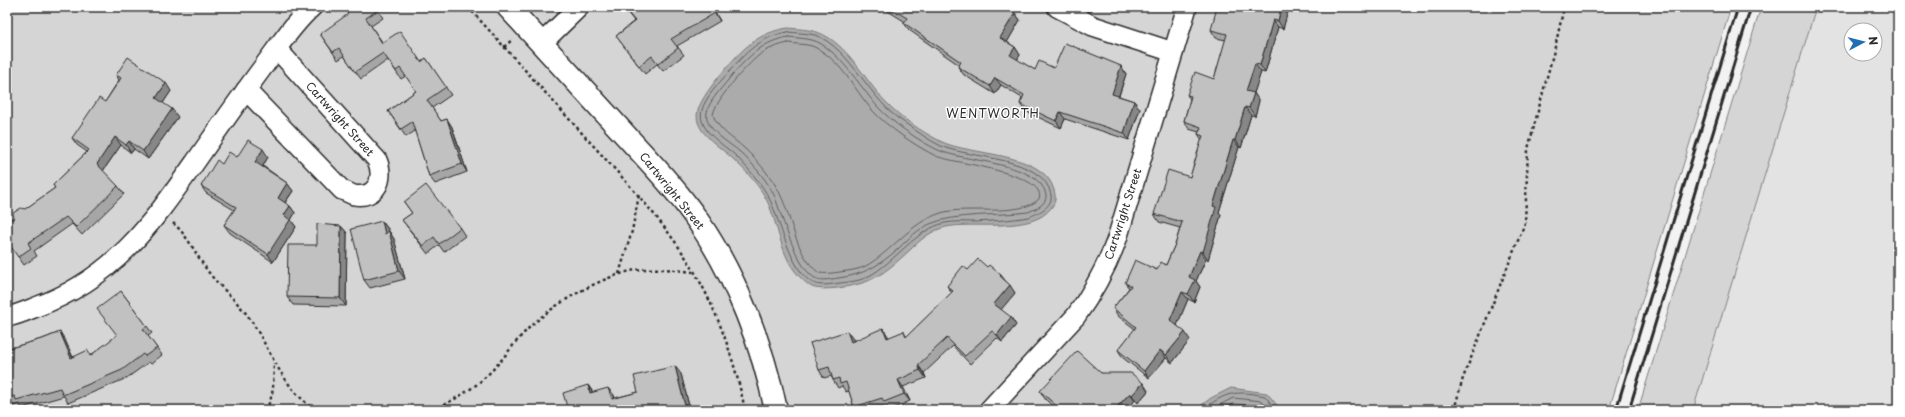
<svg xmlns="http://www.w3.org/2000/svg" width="1905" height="417" font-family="'Playpen Sans',sans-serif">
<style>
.built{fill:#e3e3e3;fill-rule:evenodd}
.green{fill:#d5d5d5;stroke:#808080}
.water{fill:#ababab;stroke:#787878}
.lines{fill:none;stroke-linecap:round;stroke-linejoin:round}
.shore{stroke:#5e5e5e;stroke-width:1}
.minor-casing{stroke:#2b2b2b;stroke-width:22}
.tertiary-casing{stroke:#2b2b2b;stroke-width:25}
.path{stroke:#2b2b2b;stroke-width:2.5;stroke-dasharray:3 3;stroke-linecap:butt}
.minor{stroke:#fff;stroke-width:19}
.tertiary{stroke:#fff;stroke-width:22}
.rail{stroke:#2b2b2b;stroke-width:3}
.wall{fill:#a6a6a6;stroke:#2b2b2b}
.shaded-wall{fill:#878787;stroke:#2b2b2b}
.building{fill:#c1c1c1;stroke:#2b2b2b}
.labels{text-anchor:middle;stroke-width:3;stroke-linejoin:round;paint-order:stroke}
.street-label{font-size:11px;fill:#2b2b2b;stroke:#fff}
.neighbourhood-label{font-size:12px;letter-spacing:1px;fill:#2b2b2b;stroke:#fff}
</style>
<rect width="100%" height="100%" fill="#f2f2f2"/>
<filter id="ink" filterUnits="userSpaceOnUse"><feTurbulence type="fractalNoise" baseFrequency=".025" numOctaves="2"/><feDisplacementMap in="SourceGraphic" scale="8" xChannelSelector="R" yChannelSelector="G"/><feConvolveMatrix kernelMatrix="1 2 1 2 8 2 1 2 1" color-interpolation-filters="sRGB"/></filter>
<g filter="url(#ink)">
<path class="built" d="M1816,7H1898V410H1693ZM1851,30H1875V54H1851Z"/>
<g class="green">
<path d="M7,7H1731L1609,410H7Z"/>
<path d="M1761,7H1816L1693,410H1638Z"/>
</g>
<g class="water">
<path d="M788,28C797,29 808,29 817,32C848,43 864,80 886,102C901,118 921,131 940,141C969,156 1044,151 1054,190C1056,197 1056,202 1051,208C1032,234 974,221 946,227C932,230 920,240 910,250C898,261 883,275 868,281C856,286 823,292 812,287C803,282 794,271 789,262C778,241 776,216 764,195C756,182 744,169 733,159C720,146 689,130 699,107C705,93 716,80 726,68C744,47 760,32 788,28Z"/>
<path d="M1231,388L1267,393L1281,410H1195L1211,398Z"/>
</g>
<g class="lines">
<g class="shore">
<path d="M788,32C796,33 807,33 815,35C851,48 871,103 905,123C917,131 928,140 941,146C970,159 1044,156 1051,195C1053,207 1038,213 1029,217C1011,220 993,221 975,222C966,222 955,221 945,223C916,229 895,262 869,276C861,281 849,282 840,283C832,284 823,286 816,284C794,278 781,226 773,207C766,188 752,173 738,158C727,146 696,131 702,110C705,98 719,83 728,73C745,53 761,36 788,32Z"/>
<path d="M788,37C796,38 804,38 812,40C836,46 861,88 877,106C891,122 919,141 938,150C963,162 1041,162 1046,195C1047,205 1035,209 1028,212C999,216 955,213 930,224C918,229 908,239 899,248C880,265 864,275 838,278C832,279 823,281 817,279C798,272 782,217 775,197C768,181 753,164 740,152C730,143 703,129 707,112C709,100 725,85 732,75C748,57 763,41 788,37Z"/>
<path d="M788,43C795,44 805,44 812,46C839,57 854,89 872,110C886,126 917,147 936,156C952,163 1048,173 1039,199C1020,218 966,205 941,213C909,223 892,252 864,267C856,270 848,271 840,272C833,273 825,274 819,273C793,252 793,216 777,188C769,174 756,159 744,148C732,137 719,131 713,115C715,100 749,62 762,53C770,48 779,45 788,43Z"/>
<path d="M1202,410C1226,392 1235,390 1265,396L1276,410"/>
<path d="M1210,410L1233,398L1262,401L1270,410"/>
<path d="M1221,410L1234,404L1258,406L1262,410"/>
</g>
<g class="minor-casing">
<g id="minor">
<path d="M1057,7L1093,26L1173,52"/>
<path d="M541,44L579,7"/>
<path d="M246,90L342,190C346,191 350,194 354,195C377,199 385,178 377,160L277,49"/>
<path d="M7,317C17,315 26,311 36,307C113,279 150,226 196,161C219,128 242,95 266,63C281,43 294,23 312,7"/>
<path d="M989,410L1076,316C1093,292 1107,266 1117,239L1187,7"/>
</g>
</g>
<g class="tertiary-casing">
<path id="tertiary" d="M508,7C545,47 581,87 618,127C646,158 677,189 700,224C736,277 763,347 776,410"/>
</g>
<g class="path">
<path d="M468,7C509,52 549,97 590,142C627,183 666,223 694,271C719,314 735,362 745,410"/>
<path d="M504,47L513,39"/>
<path d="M173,223C187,235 194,251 205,267C218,287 239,301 252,322C273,355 282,386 315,410"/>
<path d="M619,274L632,231L639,195"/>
<path d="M265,410C275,397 273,379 274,363"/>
<path d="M433,410C457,399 480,385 497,365C507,354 515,342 525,332C549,306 601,276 636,270C655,267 674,270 693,272"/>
<path d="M1454,410L1463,378L1525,223L1528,149L1556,43L1564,7"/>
</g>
<use href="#minor" class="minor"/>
<use href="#tertiary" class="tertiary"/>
<g class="rail">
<path d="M1616,410L1738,7"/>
<path d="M1629,410L1751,7"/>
</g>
</g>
<g class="wall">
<path d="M376,7L383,18L371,26L383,43L421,62L426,58L451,95L432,108L441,121L447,119L452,127L467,172L435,184L429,176L415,131L406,137L388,111L416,91L406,76L401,79L388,60L361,79L344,56L338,60L320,34Z"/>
<path d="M623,7H712L720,21L677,46L684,55L663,71L657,64L645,74L616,36L634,21Z"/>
<path d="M873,7H941L946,11L1015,13L1020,20L1007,42L1015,47L1020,55L1017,60L1035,70L1054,68L1121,66L1126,74L1119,96L1134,101L1140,109L1129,140L1065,119L1061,128L1025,111L1020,104L1022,98L1001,85L995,94L964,75L958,67L959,65L909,30L904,23V21L883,8L880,12Z"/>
<path d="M1289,7L1283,29L1278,27L1265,73L1261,72L1254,93L1259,101L1255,116L1251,115L1241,148L1239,147L1219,212L1221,215L1208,260L1206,259L1196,281L1200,287L1194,302L1188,299L1177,325L1190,340L1172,363L1166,358L1149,378L1123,358L1118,350L1135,329L1118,316L1113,308L1129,288L1125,283L1157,270L1166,265L1176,242L1180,228L1159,222L1154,214L1190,177L1202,140L1198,134L1199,132L1189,129L1184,121L1190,99L1187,95L1214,79L1226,40L1216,38L1211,30Z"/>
<path d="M116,75L171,91L163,103L178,117L148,159L134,149L131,153L121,145L103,171L118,186L124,194L82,235L72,224L34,251L37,256L24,265L13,249L7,250V222L55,188L53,185L87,152L77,145L72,138L105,102L119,80Z"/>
<path d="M237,157H268L263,166L287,183L293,191L285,203L290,206L295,213L291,220L296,227L273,262L230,233L224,225L234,210L206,193L201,186L222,164Z"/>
<path d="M404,202L460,228L465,236L444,252L439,245L428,254L402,220L412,213Z"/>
<path d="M382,221L388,229V231H389L394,239L405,279L370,288L364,280Z"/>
<path d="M341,226L347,233L346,306L293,305L287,297L317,245Z"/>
<path d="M987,267L1001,275L1015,293L1001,309L1016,325L1002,342L997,338L970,364L953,346L924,373L926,378L903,387L910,401L890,410L887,406L875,410H856L854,407L849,391L846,392L842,386L838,388L833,380L831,376L824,378L819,370L853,339V341L888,336L889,338L907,336L952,293L947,286L968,270Z"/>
<path d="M121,291L152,333L148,336L162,355L151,364L149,362L127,378L68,403L64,396L22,408L19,404L10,407L8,404H7V349L45,338L60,332L65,340L73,357L91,355L117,336Z"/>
<path d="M1101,373L1143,383L1148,391L1138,403L1135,400L1127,410H1057L1045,399L1040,391Z"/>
<path d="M681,374L690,410H561L567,407L588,385L593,392L614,395L615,398L638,392Z"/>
</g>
<g class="shaded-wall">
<path d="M711,7H712L720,21L715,13Z"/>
<path d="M877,7H882L883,8L880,12Z"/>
<path d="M1281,7H1289L1283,29L1278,21Z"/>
<path d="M1015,13L1020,20L1005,46L1000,38Z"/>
<path d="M1273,20L1278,27L1265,73L1260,65Z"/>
<path d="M1015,47L1020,55L1015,63L1010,55Z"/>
<path d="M1255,64L1261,72L1252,99L1246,91Z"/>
<path d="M1121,66L1126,74L1117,101L1112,94Z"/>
<path d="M995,78L1001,85L995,94L990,86Z"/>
<path d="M166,83L171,91L161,106L156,98Z"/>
<path d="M1254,93L1259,101L1255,116L1249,108Z"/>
<path d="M1134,101L1140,109L1129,140L1124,133Z"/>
<path d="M1245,107L1251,115L1241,148L1235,140Z"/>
<path d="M172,109L178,117L148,159L143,151Z"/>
<path d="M1060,112L1065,119L1061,128L1056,121Z"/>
<path d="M447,119L452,127L467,172L462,164Z"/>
<path d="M115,137L121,145L102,172L97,164Z"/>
<path d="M1233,140L1239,147L1219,212L1221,215L1208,260L1203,252L1213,206Z"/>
<path d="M129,141L134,149L131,153L126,145Z"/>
<path d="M263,149L268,157L261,169L255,162Z"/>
<path d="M287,183L293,191L283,205L278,198Z"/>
<path d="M290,206L295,213L291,220L296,227L273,262L268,254L284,215Z"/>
<path d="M382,221L388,229L391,241L385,234Z"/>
<path d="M341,226L347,233L346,306L340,298Z"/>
<path d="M389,231L394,239L405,279L399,271Z"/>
<path d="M1200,251L1206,259L1196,281L1200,287L1194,302L1188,294L1189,277Z"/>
<path d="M1010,285L1015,293L1000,311L994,304Z"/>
<path d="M1182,292L1188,299L1176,328L1170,320Z"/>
<path d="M1011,317L1016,325L1002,342L997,335Z"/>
<path d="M883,328L888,336L892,346L887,338Z"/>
<path d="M847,331L853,339L856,350L851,342Z"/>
<path d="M60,332L65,340L76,365L71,358Z"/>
<path d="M1185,332L1190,340L1172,363L1166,355Z"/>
<path d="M1160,350L1166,358L1149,378L1144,371Z"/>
<path d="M918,365L924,373L926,378L920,370Z"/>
<path d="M675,366L681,374L690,410H688L685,406Z"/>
<path d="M898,380L903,387L910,401L904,394Z"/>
<path d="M1143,383L1148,391L1138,403L1132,395Z"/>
<path d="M588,385L593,393H590Z"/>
<path d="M608,388L614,395L617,407L612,399Z"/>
<path d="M1130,393L1135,400L1127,410H1114Z"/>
</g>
<g class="building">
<path d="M344,7H376L378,10L366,18L382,43L400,31L421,62L426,58L446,87L427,100L441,121L447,119L462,164L429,176L412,122L401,129L388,111L416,91L400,68L396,71L383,53L355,72L339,48L333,52L320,34L348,14Z"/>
<path d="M623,7H711L715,13L671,39L678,48L658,64L652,56L639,66L616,36L635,21Z"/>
<path d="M888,7H941L946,11L949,7H1006L1015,13L1000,38L1015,47L1010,55L1035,70L1039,61L1054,68L1065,43L1121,66L1112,94L1134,101L1124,133L1060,112L1056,121L1020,104L1024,95L995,78L990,86L958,67L961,62L904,23L907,18Z"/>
<path d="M1217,7H1281L1278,21L1273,20L1260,65L1255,64L1246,91L1254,93L1249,108L1245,107L1235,140H1233L1213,206L1216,207L1203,252L1200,251L1189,277L1195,280L1188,294L1182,292L1170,320L1185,332L1166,355L1160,350L1144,371L1118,350L1136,327L1113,308L1131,286L1125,283L1135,260L1157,270L1161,262L1166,265L1176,242L1182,222L1154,214L1168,170L1190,177L1201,141L1203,136L1198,134L1201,127L1184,121L1191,96L1187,95L1195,72L1214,79L1227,34L1211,30Z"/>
<path d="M128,57L166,83L156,98L172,109L143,151L129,141L126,145L115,137L97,164L118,186L76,227L66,217L28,243L31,248L18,257L7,241V222L14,218L13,213L21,208L25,209L55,188L53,185L89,150L72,138L99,98L105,102L121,78L116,75Z"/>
<path d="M248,140L263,149L255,162L287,183L278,198L290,206L284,215L290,220L268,254L224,225L236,207L201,186L217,160L222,164L229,152L237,157Z"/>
<path d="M426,185L460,228L439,244L434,237L423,246L402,220L412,213L404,202Z"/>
<path d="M382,221L385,234L389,231L399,271L364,280L351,229Z"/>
<path d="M317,224L341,226L340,298L287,297L288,245H317Z"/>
<path d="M978,259L987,267L989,265L1001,275L1000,276L1010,285L994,304L1011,317L997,335L992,331L965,356L947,338L918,365L920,370L898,380L904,394L884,402L882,398L854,407L846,382L840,384L839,378L833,380L829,367L819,370L810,343L847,331L851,342L883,328L887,338L904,331L906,337L953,291L947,286L963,266L968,270Z"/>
<path d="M121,291L147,326L143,329L157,348L145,356L143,354L122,370L63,395L60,388L16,400L15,396L7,398V349L45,338L60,332L71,358L88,350L90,356L117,335L97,309Z"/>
<path d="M1077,351L1101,373H1131L1143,383L1132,395L1130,393L1114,410H1061L1040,391Z"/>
<path d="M675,366L685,406L672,410H561L567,407L563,393L588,385L590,393L608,388L612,399L638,392L634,376Z"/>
</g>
</g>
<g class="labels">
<g class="street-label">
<text transform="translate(340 119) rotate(48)" y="4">Cartwright Street</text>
<text transform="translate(672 191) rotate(51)" y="4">Cartwright Street</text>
<text transform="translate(1123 214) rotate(-72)" y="4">Cartwright Street</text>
</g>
<g class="neighbourhood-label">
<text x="993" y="118">WENTWORTH</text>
</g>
</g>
<rect width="1905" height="417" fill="none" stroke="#fff" stroke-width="24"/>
<rect x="12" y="12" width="1881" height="393" fill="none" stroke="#2b2b2b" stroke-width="1.5" filter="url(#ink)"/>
<g transform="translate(1863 42) rotate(83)"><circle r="19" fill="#ffffff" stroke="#aaaaaa"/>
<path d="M0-3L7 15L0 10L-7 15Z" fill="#1f6fb2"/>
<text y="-6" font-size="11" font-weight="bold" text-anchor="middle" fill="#2b2b2b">N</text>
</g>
</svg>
